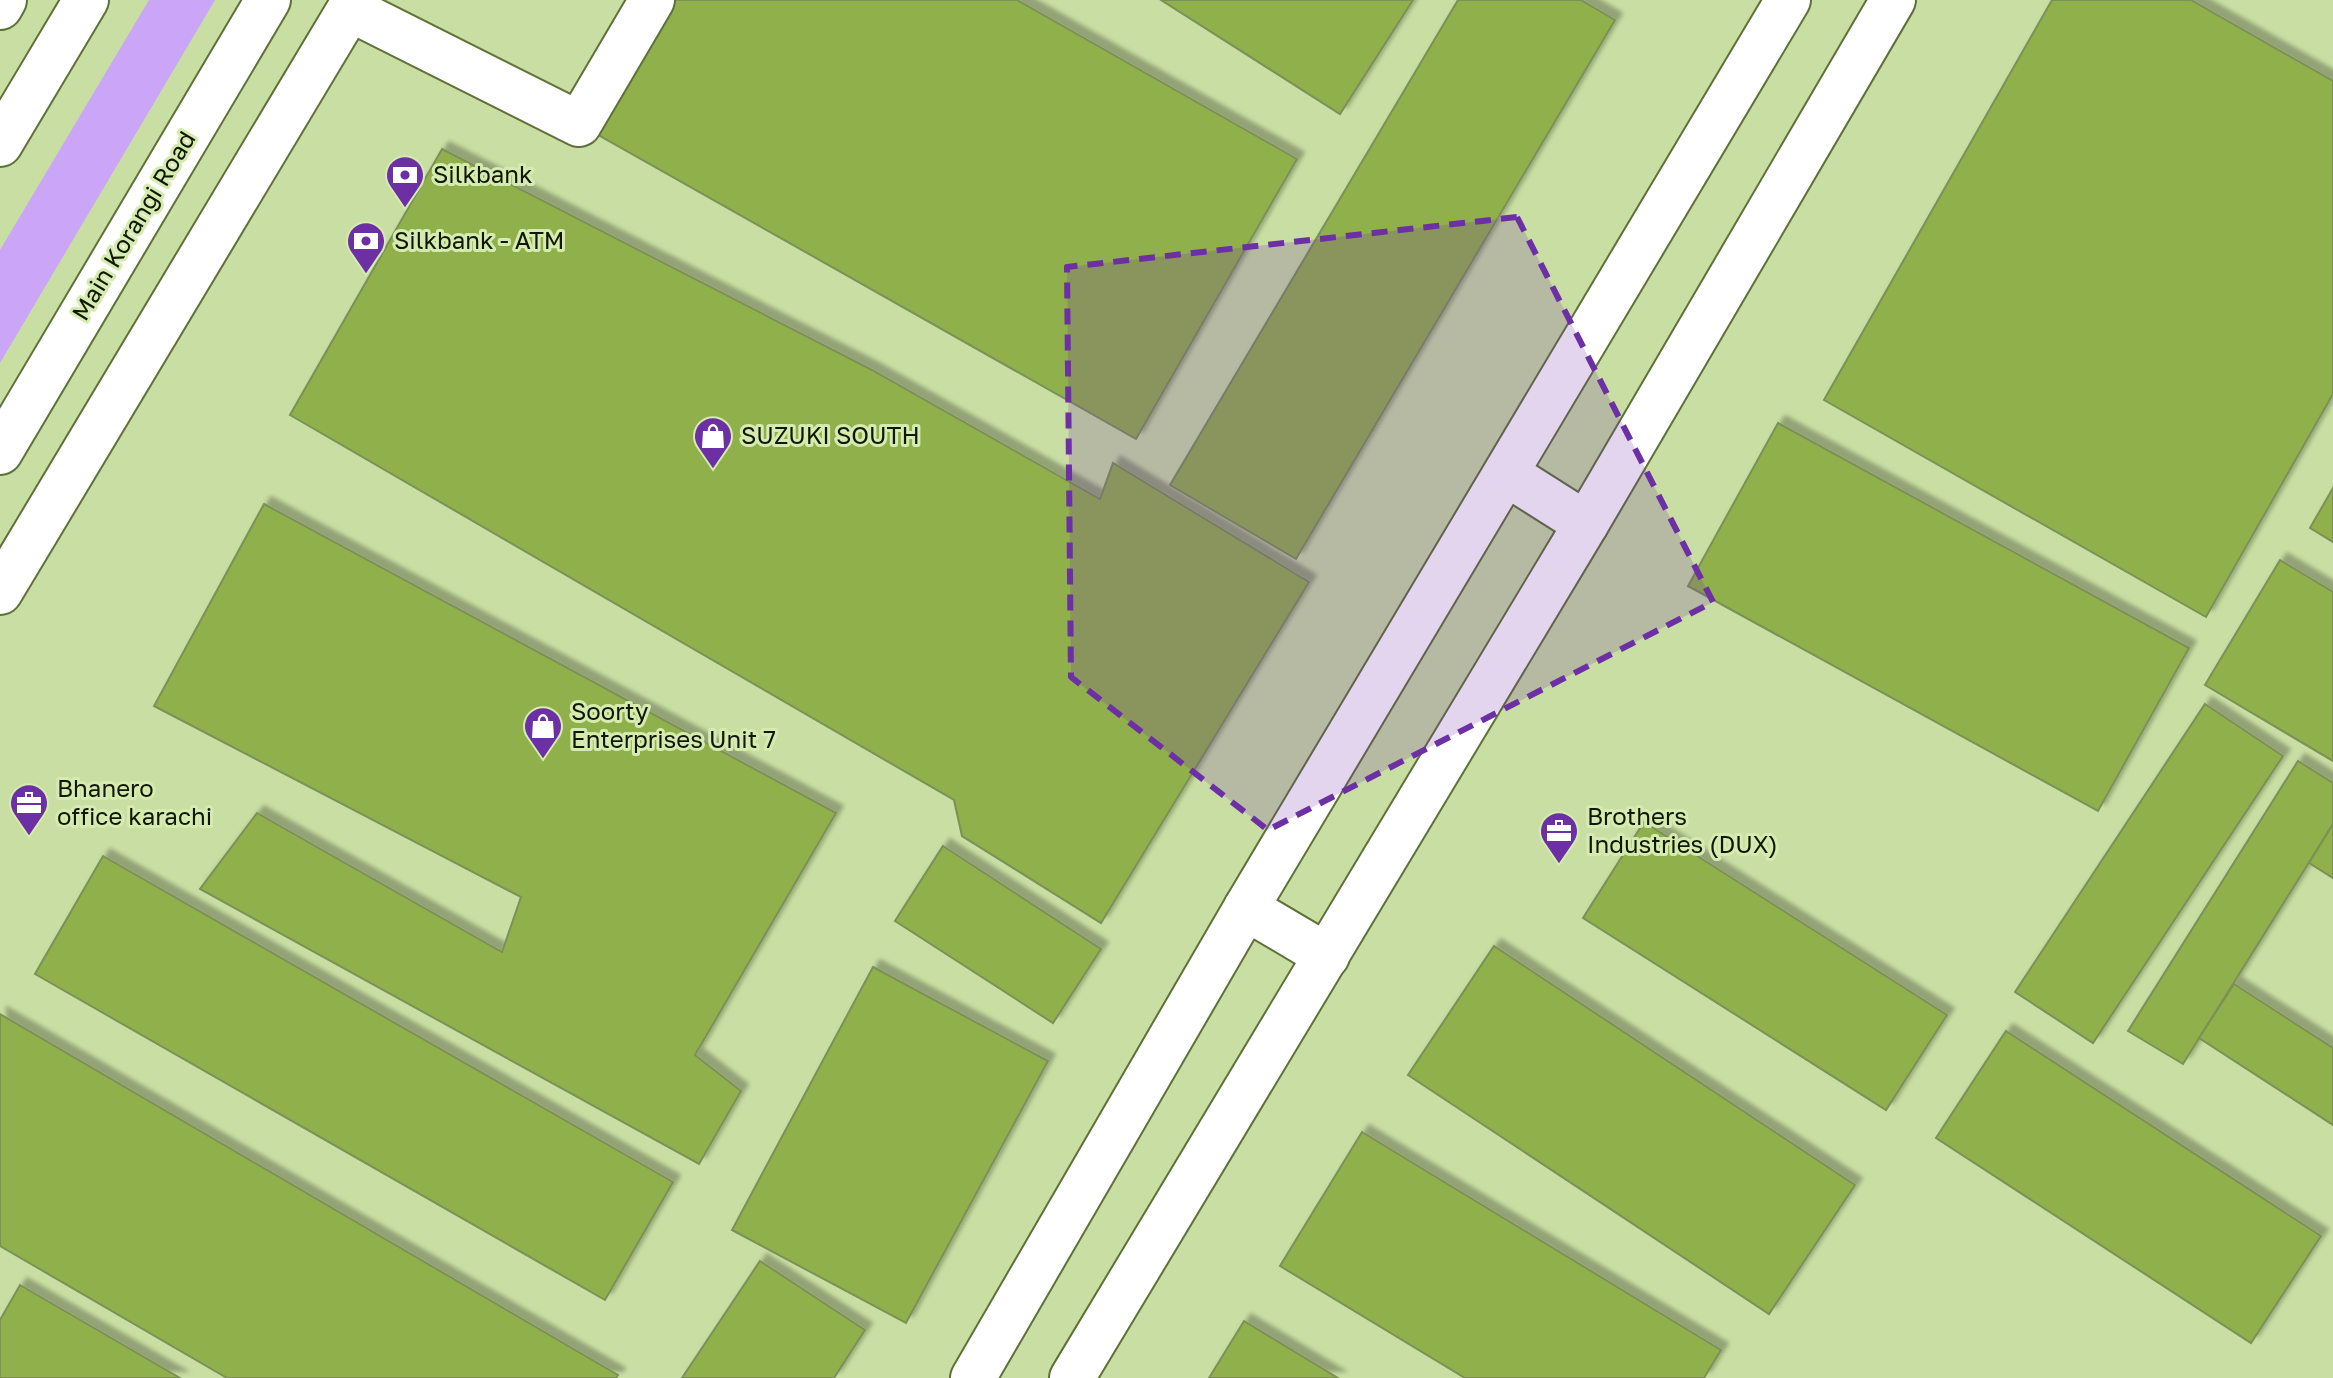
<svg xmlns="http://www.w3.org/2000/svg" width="2333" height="1378" font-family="'Golos Text',sans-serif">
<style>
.green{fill:#cba6f8}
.building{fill:#90b04c;stroke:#7c9058;stroke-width:2;filter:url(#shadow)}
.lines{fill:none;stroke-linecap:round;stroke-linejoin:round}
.minor-casing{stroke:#5e7139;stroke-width:48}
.major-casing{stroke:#5e7139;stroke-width:48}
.minor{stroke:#fff;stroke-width:44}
.major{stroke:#fff;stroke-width:44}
.marked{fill:#6d2fa4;fill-opacity:0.2;stroke:#6d2fa4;stroke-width:6;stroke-dasharray:16 10;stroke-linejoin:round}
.labels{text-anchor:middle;stroke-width:6;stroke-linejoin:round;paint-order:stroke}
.poi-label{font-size:24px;fill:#101702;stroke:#d5ebaf;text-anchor:start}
.street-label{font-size:24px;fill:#101702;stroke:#d5ebaf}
</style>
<defs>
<filter id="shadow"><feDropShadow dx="7" dy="-7" stdDeviation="2" flood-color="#0004"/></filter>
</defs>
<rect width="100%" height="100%" fill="#c8dea2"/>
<path class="green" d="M149,0H215L0,363V250Z"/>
<g class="building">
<path d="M650,0H1017L1297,159L1136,439L579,124Z"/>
<path d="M1161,0H1413L1340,114Z"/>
<path d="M1458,0H1581L1615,20L1296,559L1170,485Z"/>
<path d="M2052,0H2191L2333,81V394L2206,617L1824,400Z"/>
<path d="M442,149L872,370L1100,499L1113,463L1309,582L1101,923L962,836L954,800L290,415Z"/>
<path d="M1778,423L2189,648L2098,811L1688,586Z"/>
<path d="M2333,488V542L2310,528Z"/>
<path d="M264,504L836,813L695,1055L741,1091L699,1164L200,889L257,813L502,952L521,897L154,706Z"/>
<path d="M2280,560L2333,592V761L2205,685Z"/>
<path d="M2205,704L2283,756L2093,1043L2015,992Z"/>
<path d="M2298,761L2333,783V824L2183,1064L2128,1031Z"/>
<path d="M1644,822L1947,1015L1886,1110L1583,918Z"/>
<path d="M2333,824V878L2309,863Z"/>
<path d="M943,846L1101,949L1053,1023L895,921Z"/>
<path d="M103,856L673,1182L605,1300L35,974Z"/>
<path d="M1494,946L1855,1185L1769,1314L1408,1075Z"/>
<path d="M873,967L1048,1061L906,1323L732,1230Z"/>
<path d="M2234,984L2333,1048V1125L2199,1038Z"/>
<path d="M0,1014L618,1375L616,1378H227L0,1246Z"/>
<path d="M2006,1031L2321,1236L2251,1343L1936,1138Z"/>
<path d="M1362,1132L1721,1350L1704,1378H1465L1280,1266Z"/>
<path d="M760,1261L865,1330L834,1378H682Z"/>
<path d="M20,1285L180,1378H0V1320Z"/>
<path d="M1244,1321L1338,1378H1209Z"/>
</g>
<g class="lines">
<g class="minor-casing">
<g id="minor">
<path d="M0,7L4,0"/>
<path d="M350,9L579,124L652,0"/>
<path d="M1507,474L1586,524"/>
<path d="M0,592L355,0"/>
<path d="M1246,908L1327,956"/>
<path d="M973,1378L1246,908L1788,0"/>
<path d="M1072,1378L1586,524L1893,0"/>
</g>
</g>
<g class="major-casing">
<g id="major">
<path d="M0,144L86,0"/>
<path d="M0,452L268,0"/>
</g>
</g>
<use href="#minor" class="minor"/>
<use href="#major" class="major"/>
</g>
<path class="marked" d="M1517,217L1713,602L1268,830L1071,677L1067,267Z"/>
<defs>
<g id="bank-pin" transform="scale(2)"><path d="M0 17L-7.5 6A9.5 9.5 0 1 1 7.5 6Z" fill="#6d2fa4" stroke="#d5ebaf"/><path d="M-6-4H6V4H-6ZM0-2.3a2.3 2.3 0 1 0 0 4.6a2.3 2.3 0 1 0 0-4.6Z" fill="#fff"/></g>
<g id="shop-pin" transform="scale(2)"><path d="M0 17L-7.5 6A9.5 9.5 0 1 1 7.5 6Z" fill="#6d2fa4" stroke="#d5ebaf"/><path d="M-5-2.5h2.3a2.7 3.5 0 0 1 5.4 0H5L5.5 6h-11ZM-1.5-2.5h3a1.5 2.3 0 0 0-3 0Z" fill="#fff"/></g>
<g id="office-pin" transform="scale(2)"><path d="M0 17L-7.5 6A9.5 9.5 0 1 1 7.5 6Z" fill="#6d2fa4" stroke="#d5ebaf"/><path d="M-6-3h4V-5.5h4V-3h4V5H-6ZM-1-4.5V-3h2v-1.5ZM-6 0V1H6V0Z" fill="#fff"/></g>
</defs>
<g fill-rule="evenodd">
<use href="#bank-pin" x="405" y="175"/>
<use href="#bank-pin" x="366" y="241"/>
<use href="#shop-pin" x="713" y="436"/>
<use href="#shop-pin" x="543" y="726"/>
<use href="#office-pin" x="29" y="803"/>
<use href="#office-pin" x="1559" y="831"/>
</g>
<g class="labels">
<g class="poi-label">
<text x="433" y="183">Silkbank</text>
<text x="394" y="249">Silkbank - ATM</text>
<text x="741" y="444">SUZUKI SOUTH</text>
<text x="571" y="720">Soorty<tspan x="571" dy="28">Enterprises Unit 7</tspan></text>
<text x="57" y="797">Bhanero<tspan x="57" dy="28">office karachi</tspan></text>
<text x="1587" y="825">Brothers<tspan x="1587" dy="28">Industries (DUX)</tspan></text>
</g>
<g class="street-label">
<text transform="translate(134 226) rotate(-59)" y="8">Main Korangi Road</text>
</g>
</g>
</svg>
